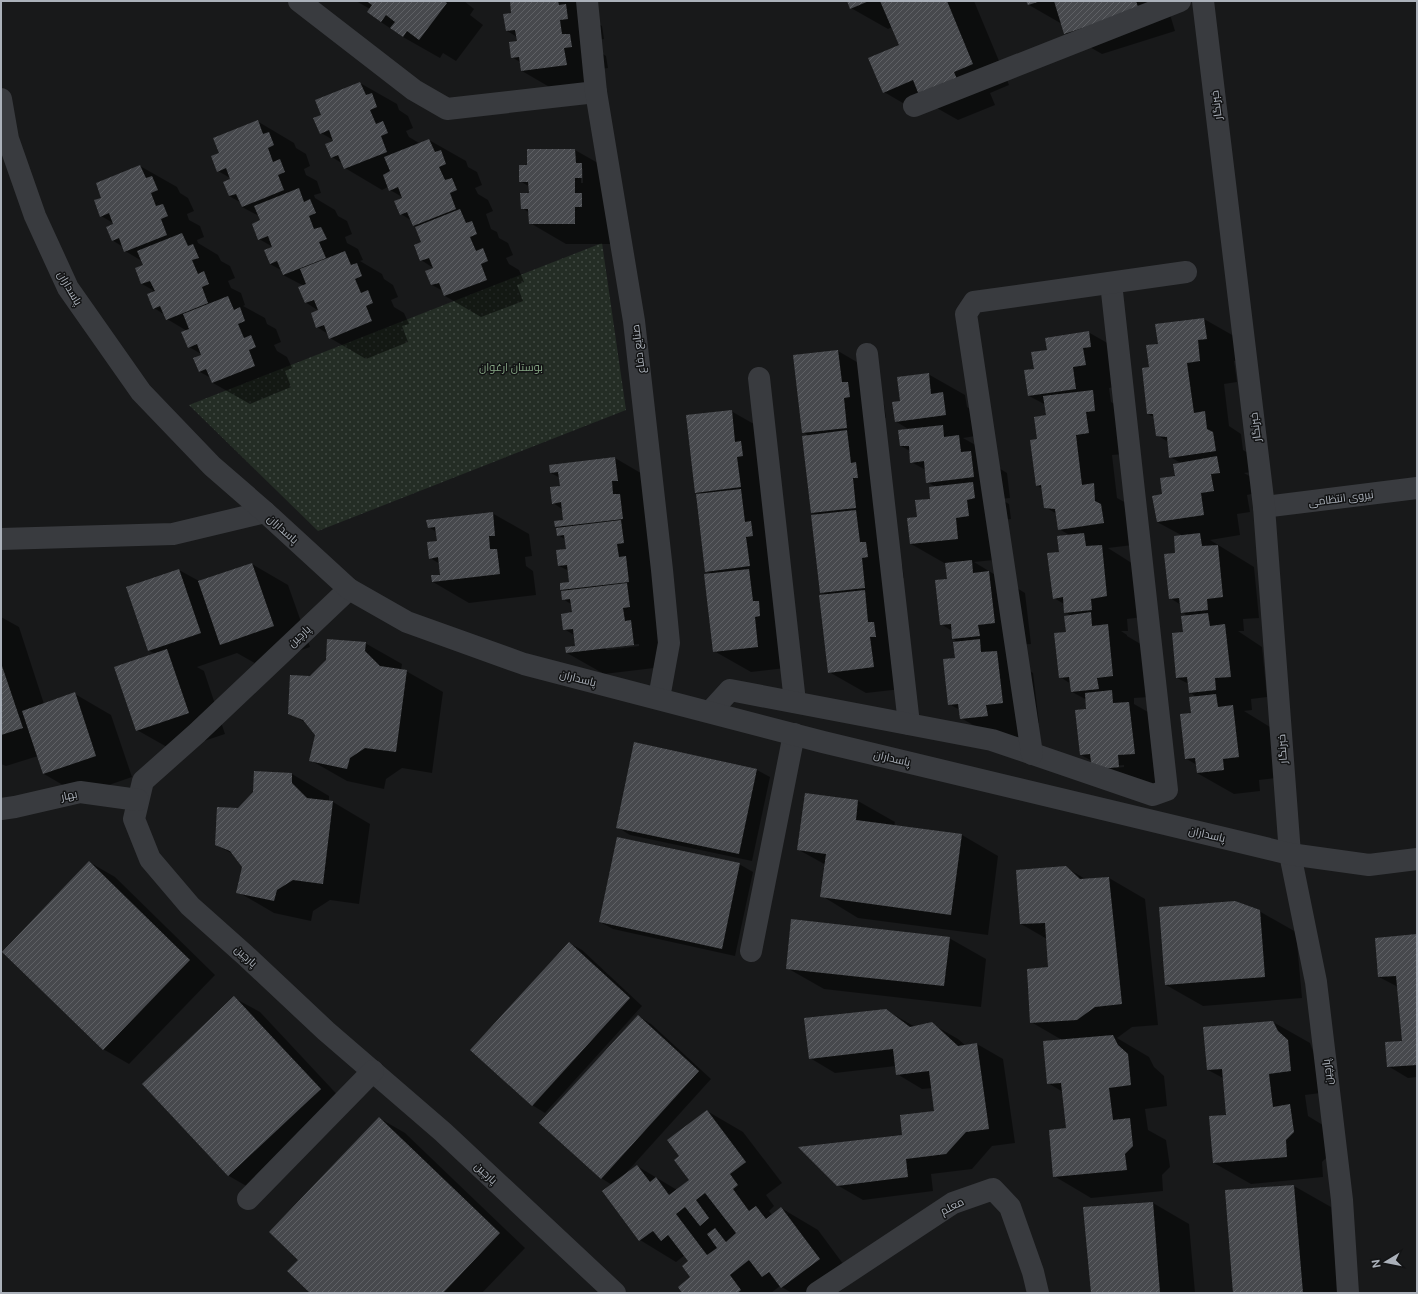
<svg xmlns="http://www.w3.org/2000/svg" width="1418" height="1294" font-family="'Public Sans',Cairo,sans-serif">
<style>
.park{fill:url(#park-dots)}
.shadow{fill:#0007;fill-rule:evenodd}
.building{fill:url(#building-hatch);fill-rule:evenodd}
.lines{fill:none;stroke-linecap:round;stroke-linejoin:round}
.minor{stroke:#393b3f;stroke-width:22}
.tertiary{stroke:#393b3f;stroke-width:22}
.labels{text-anchor:middle;stroke-width:3;stroke-linejoin:round;paint-order:stroke}
.street-label{font-size:11px;fill:#abb1ba;stroke:#131415}
.park-label{font-size:11px;fill:#84a483;stroke:#131415}
</style>
<defs>
<pattern id="park-dots" width="8" height="8" patternUnits="userSpaceOnUse"><rect width="8" height="8" fill="#242d25"/><path d="M2 2h.1M6 6h.1" fill="none" stroke="#414943" stroke-width="1.8" stroke-linecap="round"/></pattern>
<pattern id="building-hatch" width="6" height="6" patternUnits="userSpaceOnUse"><rect width="6" height="6" fill="#47494d"/><path d="M-1 1l2-2M0 6l6-6M5 7l2-2" fill="none" stroke="#5f6165"/></pattern>
</defs>
<rect width="100%" height="100%" fill="#18191a"/>
<path class="park" d="M602,243L626,410L318,531L189,405Z"/>
<g class="shadow">
<path d="M356,1H464L474,9L470,15L483,25L456,61L443,53L440,58L403,37L381,22L370,9Z"/>
<path d="M511,1H589L595,22L602,26L604,39L596,40L598,51L606,56L608,68L600,69L603,85L558,92L522,71L520,62L512,57L518,42L517,37L507,31L513,14Z"/>
<path d="M848,1H974L1009,85L990,93L995,105L958,120L935,107L920,113L884,92L900,46L892,27L888,29L851,8Z"/>
<path d="M1027,1H1167H1166L1175,31L1102,54L1065,33L1062,24L1029,5Z"/>
<path d="M360,83L397,104L399,110L408,116L413,128L406,131L409,137L419,143L429,140L466,161L468,167L477,172L482,185L475,188L478,194L488,200L493,211L486,214L491,229L497,232L499,238L508,243L513,255L506,258L509,264L519,270L524,282L517,285L523,301L481,317L445,296L443,291L432,285L427,272L435,269L421,260L422,242L416,227L414,226L412,221L401,214L404,198L390,190L388,187L382,190L345,168L343,164L332,157L335,141L321,133L322,115Z"/>
<path d="M257,121L294,143L296,148L306,154L310,166L304,169L306,175L317,181L321,193L314,195L315,198L335,210L338,216L347,221L352,234L345,237L347,243L358,249L363,260L360,261L382,274L384,279L393,285L398,297L391,300L394,307L404,313L409,324L402,326L408,342L366,359L330,338L328,334L317,327L319,311L305,302L304,286L283,275L281,270L270,264L273,247L259,239L261,221L259,216L242,207L240,202L229,196L232,179L218,171L220,153Z"/>
<path d="M528,150H575L612,171L611,244H566L530,223V213L522,208L530,195V187L520,181L528,166ZM581,169H583V183H581Z"/>
<path d="M140,166L177,187L180,193L188,198L194,211L187,214L189,220L200,226L204,237L197,240L198,243L218,255L221,261L230,266L235,278L228,281L231,288L241,293L245,305L243,306L265,318L267,324L276,329L281,342L274,345L277,351L287,357L292,368L285,371L291,387L250,404L213,383L211,378L200,372L195,358L203,355L189,347L187,331L167,319L165,315L154,308L156,292L142,284L144,266L142,261L125,251L123,247L112,240L115,224L101,216L103,198Z"/>
<path d="M1204,319L1241,340L1243,360L1234,361L1237,382L1224,384L1229,426L1241,434L1243,450L1250,454L1252,472L1244,473L1253,478L1256,493L1247,495L1250,512L1237,514L1240,535L1210,540L1254,567L1259,618L1243,619L1244,631H1238L1262,647L1267,697L1251,699L1252,710L1244,711L1270,727L1275,778L1259,780L1260,791L1234,794L1197,773V765L1185,758L1192,714L1197,697L1189,692V684L1177,678L1184,633L1188,616L1182,612L1181,605L1170,598L1176,554L1183,536L1157,522L1163,495L1176,476L1181,463L1170,457L1168,442L1157,435L1154,417L1148,414L1150,368L1159,345Z"/>
<path d="M1088,332L1125,353L1122,386L1109,388L1111,402L1129,412L1125,454L1112,455L1117,498L1130,505L1141,544L1108,548L1138,567L1143,617L1127,619L1128,631H1121L1127,635V636L1144,646L1150,697L1134,698V704L1148,712L1156,787L1129,790L1092,761L1081,755L1087,710V700L1072,692L1071,684L1060,677L1067,633L1071,616L1065,612L1064,604L1054,598L1071,536L1059,529L1057,514L1045,507L1043,489L1036,485L1038,440L1047,416L1046,405L1029,396L1035,370L1048,351ZM1124,765V767L1115,768V766Z"/>
<path d="M838,351L874,372L878,400L884,404L886,418H880L896,560L902,564L904,578H898L910,688L866,693L829,672L826,595L821,592L816,515L812,513L809,436L803,432Z"/>
<path d="M928,374L965,395L967,407L979,415L982,435L963,438L979,447L997,467L1007,473L1010,498L1000,499L1009,504L1011,519L1003,520L994,560L974,562L1025,593L1031,644L1014,645L1016,663L1033,673L1039,723L1022,725L1024,737L997,739L961,718L960,710L949,704L959,643L953,639L952,631L941,624L948,579L946,564L911,544L932,500L936,487L927,482L926,470L911,462L910,451L901,446L910,430L895,421L901,402Z"/>
<path d="M731,411L768,432L794,667L751,672L714,651L711,574L706,571L701,495L696,492Z"/>
<path d="M615,458L651,479L671,666L604,674L567,653L576,647L574,635L564,629L573,613L571,604L563,599L566,592L561,589L570,583L569,571L559,566L567,550L566,540L558,535L556,527L555,522L564,520L562,509L553,503L561,487L560,478L551,473ZM639,644V646L607,650L605,648Z"/>
<path d="M492,513L529,534L532,556L525,557L526,566L533,571L536,595L469,603L433,582L441,575L440,564L430,558L438,542L436,532L429,527Z"/>
<path d="M252,564L288,585L310,647L258,665L237,653L197,667L204,671L225,734L174,751L137,730L155,654L148,650L179,570L199,581Z"/>
<path d="M1,617L19,627L44,704L75,694L111,715L132,777L80,795L44,774L38,756L6,766L1,764Z"/>
<path d="M365,643L402,664L401,670L406,671L443,692L432,773L402,768L386,779L384,789L347,781L310,760L316,735L308,724L289,713L311,677Z"/>
<path d="M757,770L770,777L752,861L630,835L617,827Z"/>
<path d="M255,772L292,774L329,796V802H333L370,824L359,904L330,900L313,911L311,921L274,913L238,892L243,867L235,855L216,845L238,809L254,792Z"/>
<path d="M806,794L858,801L895,822L894,826L962,835L998,856L988,935L858,918L822,896L826,865L799,850Z"/>
<path d="M89,862L115,877L215,975L129,1064L103,1049Z"/>
<path d="M739,864L753,872L735,956L613,929L600,922Z"/>
<path d="M1065,867L1087,880L1109,878L1145,899L1158,1025L1132,1027L1117,1038L1149,1057L1154,1067L1164,1076L1167,1106L1145,1109L1148,1130L1166,1140L1170,1167L1162,1175L1163,1191L1091,1198L1054,1176L1067,1129L1063,1092L1048,1083L1062,1040L1031,1022L1049,968L1047,939L1021,924Z"/>
<path d="M1259,911L1296,932L1302,998L1203,1006L1166,985Z"/>
<path d="M1417,935V1077L1408,1078L1388,1066L1403,1042L1398,987L1379,977Z"/>
<path d="M949,938L986,959L981,1007L824,989L787,968Z"/>
<path d="M569,943L582,950L642,1006L545,1113L532,1105Z"/>
<path d="M234,998L260,1012L346,1104L255,1191L229,1176L143,1084Z"/>
<path d="M886,1010L915,1027L932,1024L958,1039L966,1046L977,1044L1003,1059L1015,1143L992,1146L972,1169L931,1174L933,1191L863,1200L837,1185L935,1111L932,1088L922,1089L897,1074L896,1066L835,1073L810,1058Z"/>
<path d="M638,1016L651,1024L711,1079L626,1173L627,1174L637,1166L677,1190L691,1180L681,1156L707,1111L743,1132L782,1183L766,1195L774,1206L769,1211L772,1215L781,1208L818,1230L855,1280L838,1293H792L780,1286L771,1293H684L691,1277L690,1261L685,1255L676,1262L640,1240L603,1191L612,1185L601,1178Z"/>
<path d="M1273,1022L1310,1043L1328,1092L1305,1095L1308,1116L1326,1127L1330,1154L1322,1162L1323,1177L1251,1184L1214,1163L1227,1115L1223,1078L1208,1070Z"/>
<path d="M379,1118L405,1133L525,1248L482,1293H311L299,1260Z"/>
<path d="M1294,1186L1331,1207L1338,1293H1234Z"/>
<path d="M1153,1203L1189,1224L1195,1293H1092Z"/>
</g>
<g class="building">
<path d="M366,1H444L447,3L419,40L407,31L403,37L390,28L395,22L386,15L381,22L367,12L372,5Z"/>
<path d="M510,1H558L559,5L566,4L568,19L560,20L562,34H570L572,47L564,48L567,65L521,71L519,57L511,58L509,42L517,41L515,30L506,31L503,14L511,13Z"/>
<path d="M847,1H869L850,9Z"/>
<path d="M880,1H947L973,64L954,72L959,84L921,100L913,80L883,93L868,58L899,45Z"/>
<path d="M1026,1H1041L1028,5Z"/>
<path d="M1054,1H1136L1139,10L1064,34Z"/>
<path d="M360,82L366,95L372,93L377,107L370,110L376,124L383,121L388,133L381,136L387,152L344,169L338,155L331,158L325,144L333,141L329,130L320,134L313,118L321,115L315,100Z"/>
<path d="M258,120L263,134L269,132L274,145L268,148L273,162L280,159L285,172L278,175L284,190L242,207L236,194L229,196L223,182L230,179L226,168L217,172L211,156L219,153L213,138Z"/>
<path d="M429,139L435,152L441,150L446,164L439,167L445,180L452,178L457,190L450,193L456,209L413,226L407,212L400,215L394,201L402,198L398,187L389,191L383,175L390,171L384,157Z"/>
<path d="M527,149H575L576,163H582V178H575V193H582V207H575V224H529L528,209H521L520,193H529L528,182H519V165H527Z"/>
<path d="M140,165L146,178L152,176L158,190L151,193L156,206L163,204L168,216L161,219L167,235L124,252L119,238L112,241L106,227L113,224L109,213L100,217L94,200L101,198L96,183Z"/>
<path d="M299,188L304,202L310,199L316,213L309,216L314,229L321,227L327,239L319,242L326,258L283,275L277,261L270,264L264,250L272,247L268,236L258,240L252,224L260,220L254,206Z"/>
<path d="M460,209L466,223L472,221L477,234L470,237L476,251L483,248L488,261L481,264L487,280L444,296L439,283L431,285L425,271L433,268L429,258L420,261L414,245L421,242L415,227Z"/>
<path d="M182,233L188,246L193,244L199,258L192,260L198,274L204,271L209,284L202,287L208,303L166,320L160,306L153,309L147,294L155,291L150,281L141,284L135,268L143,265L137,251Z"/>
<path d="M345,251L351,265L357,263L362,276L355,279L361,293L368,290L373,303L366,306L372,321L329,339L324,325L316,328L311,313L318,310L314,300L305,303L298,287L306,284L300,269Z"/>
<path d="M228,296L234,310L240,307L245,321L238,324L244,338L251,335L256,347L249,350L255,366L212,383L206,369L199,372L193,358L201,355L197,344L188,348L181,332L189,329L183,314Z"/>
<path d="M1204,318L1207,339L1198,340L1200,361L1187,363L1194,413L1205,411L1207,429L1213,432L1216,451L1169,458L1167,437L1156,436L1153,414H1147L1142,368L1149,367L1146,345L1158,344L1155,324Z"/>
<path d="M1089,331L1091,347L1083,348L1086,365L1073,367L1076,389L1028,396L1024,370L1034,369L1031,352L1047,350L1045,338Z"/>
<path d="M838,350L842,382H848L850,397L844,398L847,428L802,433L793,355Z"/>
<path d="M929,373L931,394L943,392L946,415L895,422L892,402L900,401L897,377Z"/>
<path d="M1093,390L1095,411L1086,412L1089,433L1076,435L1082,485L1094,483L1095,501L1101,504L1104,523L1058,530L1055,509L1044,508L1041,485L1036,486L1030,440L1037,439L1034,417L1046,415L1043,396Z"/>
<path d="M732,410L735,442L741,441L743,456L737,457L741,487L695,493L686,415Z"/>
<path d="M943,425L944,437L959,435L961,452L971,451L974,477L926,483L924,461L910,463L909,446H900L898,430Z"/>
<path d="M847,430L851,463L856,462L858,478H853L856,508L811,513L802,436Z"/>
<path d="M1217,456L1220,473L1211,474L1214,491L1201,493L1204,515L1157,522L1152,496L1162,494L1160,478L1175,476L1173,464Z"/>
<path d="M615,457L618,481H612L613,494H620L623,519L555,527L554,521L563,520L561,502L552,504L550,487L560,486L558,472L550,473L549,465Z"/>
<path d="M973,482L975,498L967,500L969,516L956,518L958,539L910,544L907,518L917,517L915,500L930,499L929,487Z"/>
<path d="M741,489L745,522L751,521L753,536L746,537L750,566L705,572L696,494Z"/>
<path d="M856,510L860,542H866L868,557L862,558L865,588L820,593L811,515Z"/>
<path d="M493,512L495,536H489L490,549H497L500,574L432,582L431,575H440L438,557L429,559L427,542L437,541L435,527L428,528L426,520Z"/>
<path d="M621,520L624,543L617,544L619,557L626,556L629,582L560,590V583L569,582L567,565L558,566L556,550L566,549L564,535L557,536L556,528Z"/>
<path d="M1084,533L1086,546L1102,545L1107,596L1091,599L1092,610L1064,613L1063,597L1053,599L1047,553L1059,552L1057,536Z"/>
<path d="M1200,533L1202,546L1218,545L1223,597L1207,599L1208,610L1181,613L1179,598L1169,599L1164,554L1175,553L1174,536Z"/>
<path d="M972,560L973,573L989,571L995,623L978,625L980,636L952,639L951,624L940,625L935,580L947,579L945,563Z"/>
<path d="M252,563L274,626L220,645L198,581Z"/>
<path d="M179,569L201,633L148,651L126,587Z"/>
<path d="M749,569L753,601H759L760,616L755,617L758,647L713,652L704,574Z"/>
<path d="M627,583L630,607L623,608L625,621L631,620L634,645L566,653L565,647L575,646L573,629L563,630L561,614L572,612L570,599L562,600L561,591Z"/>
<path d="M865,590L868,622H874L876,637H870L874,667L828,673L819,595Z"/>
<path d="M1091,612L1092,626L1108,624L1113,676L1097,678L1099,689L1071,692L1069,677L1059,678L1054,633L1066,632L1064,616Z"/>
<path d="M1208,613L1210,626L1225,624L1231,677L1215,678L1216,690L1189,693L1187,677L1176,678L1172,633L1183,632L1181,616Z"/>
<path d="M327,639L366,642L365,651L380,666L407,670L396,752L365,748L350,758L347,769L309,761L315,735L303,720L288,714L290,675L310,676L326,660Z"/>
<path d="M980,639L981,652L997,651L1003,703L986,705L988,716L960,719L958,704L948,705L943,659L955,658L953,642Z"/>
<path d="M167,649L189,713L136,731L114,667Z"/>
<path d="M1,663L23,728L1,735Z"/>
<path d="M1112,690L1113,703L1129,702L1135,754L1118,755L1119,767L1092,770L1090,754L1080,755L1075,710L1086,709L1085,693Z"/>
<path d="M75,692L96,756L43,774L22,711Z"/>
<path d="M1216,694L1218,707L1233,705L1239,757L1223,759L1224,770L1197,773L1195,758L1185,759L1180,714L1191,713L1189,697Z"/>
<path d="M634,742L757,769L739,854L616,828Z"/>
<path d="M254,771L292,773V783L307,798L333,801L323,884L293,880L277,890L274,901L236,893L242,867L230,851L215,845L217,807L238,808L253,792Z"/>
<path d="M805,793L858,800L856,820L962,834L951,915L820,897L826,854L797,850Z"/>
<path d="M617,837L740,863L722,949L599,922Z"/>
<path d="M89,861L190,960L103,1050L2,952Z"/>
<path d="M1066,866L1080,879L1109,877L1122,1004L1095,1007L1077,1020L1030,1023L1027,969L1048,967L1045,923L1020,924L1016,870Z"/>
<path d="M1235,901L1260,910L1265,977L1165,985L1159,907Z"/>
<path d="M791,919L950,937L944,986L786,969Z"/>
<path d="M1417,934V1065L1387,1067L1385,1042L1402,1041L1396,976L1378,977L1375,938Z"/>
<path d="M569,942L630,998L532,1106L470,1050Z"/>
<path d="M234,996L321,1089L228,1176L142,1084Z"/>
<path d="M886,1009L910,1027L932,1022L958,1046L977,1043L989,1129L966,1132L946,1154L906,1159L908,1177L837,1186L798,1147L902,1135L900,1115L934,1111L929,1071L896,1075L893,1049L809,1059L804,1018Z"/>
<path d="M638,1015L699,1071L601,1179L539,1123Z"/>
<path d="M1273,1021L1278,1031L1288,1040L1291,1071L1269,1074L1273,1107L1290,1104L1294,1132L1286,1140L1287,1157L1213,1163L1209,1116L1226,1115L1222,1069L1207,1070L1203,1027Z"/>
<path d="M1113,1035L1118,1045L1128,1054L1131,1085L1109,1088L1113,1120L1130,1118L1133,1146L1125,1154L1127,1170L1053,1177L1049,1130L1066,1128L1061,1083L1047,1084L1043,1041Z"/>
<path d="M707,1110L746,1162L730,1174L738,1185L733,1189L749,1211L756,1206L766,1219L781,1207L820,1259L781,1288L769,1272L762,1277L749,1260L730,1275L741,1290L737,1293H682L678,1287L690,1277L682,1266L688,1261L668,1235L661,1241L653,1231L639,1241L602,1191L637,1165L650,1182L656,1177L669,1195L689,1180L674,1160L679,1156L667,1140ZM705,1193L736,1233L726,1242L715,1228L707,1234L717,1248L707,1255L676,1214L685,1207L700,1226L709,1218L696,1200Z"/>
<path d="M379,1117L500,1233L443,1293H310L287,1271L298,1260L269,1232Z"/>
<path d="M1294,1185L1303,1293H1233L1225,1190Z"/>
<path d="M1153,1202L1160,1293H1091L1083,1207Z"/>
</g>
<g class="lines">
<g class="minor">
<path d="M299,1L414,90L447,109L596,92"/>
<path d="M914,106L1180,1"/>
<path d="M867,354L909,724"/>
<path d="M759,378L795,702"/>
<path d="M1264,507L1417,488"/>
<path d="M1,539L173,534L265,512"/>
<path d="M349,589L197,733L143,781L134,819L150,859L190,906L245,955L326,1031L443,1132L615,1293"/>
<path d="M710,712L730,690L992,740L1153,795L1167,790L1111,283"/>
<path d="M1032,754L966,314L974,302L1186,272"/>
<path d="M1,809L15,807L80,792L138,800"/>
<path d="M1290,854L1316,982L1342,1200L1348,1293"/>
<path d="M751,951L794,734"/>
<path d="M248,1199L373,1071"/>
<path d="M817,1293L953,1203L993,1189L1010,1207L1033,1272L1038,1293"/>
</g>
<g class="tertiary">
<path d="M587,1L596,92L634,321L662,570L669,643L659,698"/>
<path d="M1203,1L1264,507L1290,854"/>
<path d="M1,99L8,139L35,216L68,288L141,392L212,466L265,512L349,589L407,622L524,664L823,742L1290,854L1369,865L1417,859"/>
</g>
</g>
<g class="labels">
<g class="street-label">
<text transform="translate(1216 105) rotate(-97)" y="4">خبرنگار</text>
<text transform="translate(70 288) rotate(60)" y="4">پاسداران</text>
<text transform="translate(638 349) rotate(-97)" y="4">صنایع دفاع</text>
<text transform="translate(1255 427) rotate(-97)" y="4">خبرنگار</text>
<text transform="translate(1341 498) rotate(-7)" y="4">نیروی انتظامی</text>
<text transform="translate(283 529) rotate(42)" y="4">پاسداران</text>
<text transform="translate(299 636) rotate(-43)" y="4">پارچین</text>
<text transform="translate(578 678) rotate(14)" y="4">پاسداران</text>
<text transform="translate(1282 749) rotate(-94)" y="4">خبرنگار</text>
<text transform="translate(892 758) rotate(13)" y="4">پاسداران</text>
<text transform="translate(69 795) rotate(-11)" y="4">بهار</text>
<text transform="translate(1207 834) rotate(13)" y="4">پاسداران</text>
<text transform="translate(246 956) rotate(42)" y="4">پارچین</text>
<text transform="translate(1327 1072) rotate(-97)" y="4">پارچین</text>
<text transform="translate(486 1173) rotate(43)" y="4">پارچین</text>
<text transform="translate(952 1206) rotate(-27)" y="4">معلم</text>
</g>
<g class="park-label">
<text x="511" y="371">بوستان ارغوان</text>
</g>
</g>
<rect width="1418" height="1294" fill="none" stroke="#abb1ba" stroke-width="4"/>
<g transform="translate(1386 1262) rotate(260)" stroke="#131415" stroke-width="3" paint-order="stroke">
<path d="M0-3L7 15L0 10L-7 15Z" fill="#abb1ba"/>
<text y="-6" font-size="11" font-weight="bold" text-anchor="middle" fill="#abb1ba">N</text>
</g>
</svg>
